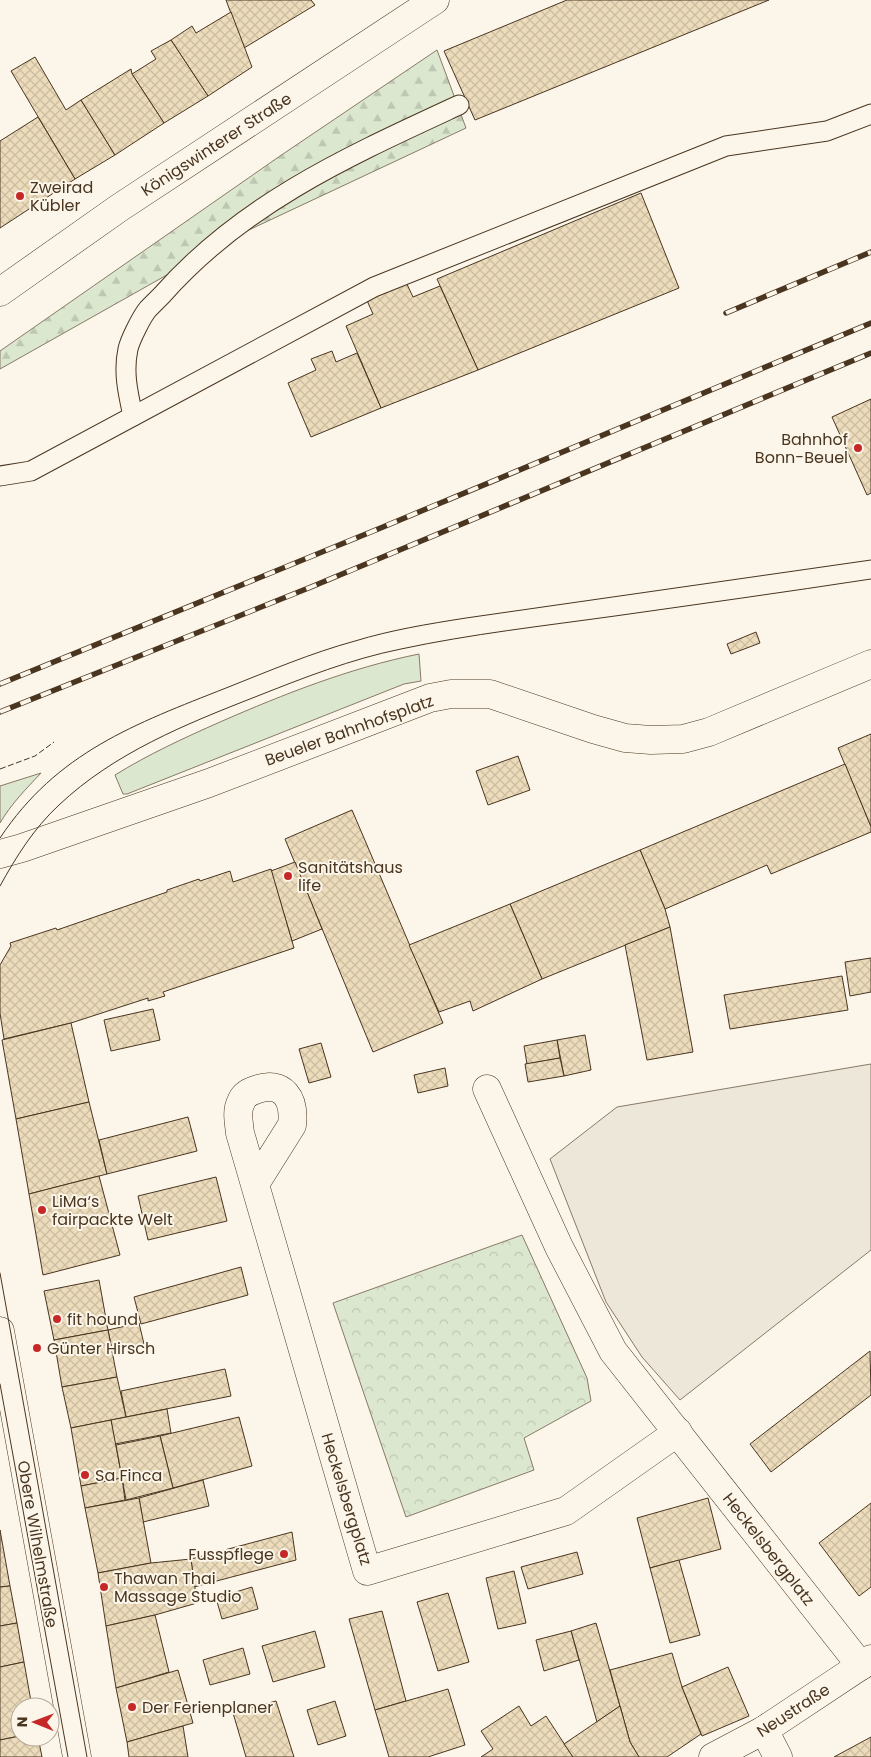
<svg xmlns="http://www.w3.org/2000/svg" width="871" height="1757" font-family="Poppins,sans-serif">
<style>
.grass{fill:#dce7d0;stroke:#887966}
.forest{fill:url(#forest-firs);stroke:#887966}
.park{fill:url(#park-crowns);stroke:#887966}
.parking{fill:#ede7d9;stroke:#887966}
.building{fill:url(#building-cross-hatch);stroke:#4a3520}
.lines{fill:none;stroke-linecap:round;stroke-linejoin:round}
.lane-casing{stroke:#4a3520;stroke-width:21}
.street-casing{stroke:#4a3520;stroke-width:29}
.secondary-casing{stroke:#4a3520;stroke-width:29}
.lane{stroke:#fbf6e9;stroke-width:19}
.street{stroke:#fbf6e9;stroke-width:28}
.secondary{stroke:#fbf6e9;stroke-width:28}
.tram{stroke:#4a3520;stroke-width:1}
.rail-casing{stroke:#4a3520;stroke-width:5.5}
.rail{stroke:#fbf6e9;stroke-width:4;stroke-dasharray:11;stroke-linecap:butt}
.fence{stroke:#4a3520;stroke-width:1;stroke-dasharray:6 2.5;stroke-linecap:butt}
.poi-dot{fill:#c62828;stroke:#fbf6e9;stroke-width:2}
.labels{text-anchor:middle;stroke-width:4;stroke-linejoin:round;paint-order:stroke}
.street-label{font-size:16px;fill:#4a3520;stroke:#fbf6e9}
.poi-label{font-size:16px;fill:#4a3520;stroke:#fbf6e9;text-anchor:start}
</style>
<defs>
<pattern id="forest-firs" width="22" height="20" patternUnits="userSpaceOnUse" patternTransform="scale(1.25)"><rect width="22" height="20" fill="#dce7d0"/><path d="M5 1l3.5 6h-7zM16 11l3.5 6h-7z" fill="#bec7b2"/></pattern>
<pattern id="park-crowns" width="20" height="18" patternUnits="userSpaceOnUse" patternTransform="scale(1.25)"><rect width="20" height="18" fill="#dce7d0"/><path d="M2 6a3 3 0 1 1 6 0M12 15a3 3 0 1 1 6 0" fill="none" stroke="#bec7b2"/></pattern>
<pattern id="building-cross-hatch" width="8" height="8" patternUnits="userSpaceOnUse" patternTransform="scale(1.25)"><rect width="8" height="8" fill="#ecdcbc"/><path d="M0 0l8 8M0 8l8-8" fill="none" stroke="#ccbda1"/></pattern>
</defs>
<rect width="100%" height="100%" fill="#fbf6e9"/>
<g class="grass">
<path d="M419,654L421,681L404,684L127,794H123L115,775C149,754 184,738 220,722C284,694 350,668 419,654Z"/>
<path d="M41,773C26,789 11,804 0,823V786Z"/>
</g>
<path class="forest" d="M437,50L466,128L236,236L0,369V351L280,156Z"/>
<path class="park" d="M522,1235L587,1378L591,1401L524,1438L534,1470L406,1517L333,1303Z"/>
<path class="parking" d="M871,1064V1250L680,1400L642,1357L606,1302L550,1159L617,1107Z"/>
<g class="building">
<path d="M226,0H311L315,5L244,48Z"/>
<path d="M567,0H769L475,120L444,51Z"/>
<path d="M231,12L252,67L208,96L171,40L192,26L196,33Z"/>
<path d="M171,40L208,96L164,123L132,74L156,59L151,51Z"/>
<path d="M35,57L66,110L81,100L115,155L75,179L11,71Z"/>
<path d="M131,69L132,74L164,123L115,155L81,100Z"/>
<path d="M38,117L75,179L0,228V141Z"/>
<path d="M641,193L679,288L478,370L437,279Z"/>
<path d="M405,280L413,297L440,286L478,370L381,408L346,326L373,314L365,296Z"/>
<path d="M332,351L336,362L357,353L381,408L311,437L288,383L316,370L311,359Z"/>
<path d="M871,399V493L867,495L832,417Z"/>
<path d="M756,632L760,643L731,654L727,644Z"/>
<path d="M871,734V827L838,748Z"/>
<path d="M518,756L530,790L488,805L476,771Z"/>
<path d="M845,764L871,827V832L771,874L767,865L665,909L640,850Z"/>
<path d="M352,810L443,1023L373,1052L285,839Z"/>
<path d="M640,850L665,909L670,927L542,979L510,904Z"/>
<path d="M295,862L322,929L292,941L271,871Z"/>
<path d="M271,869L294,948L163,992L165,996L148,1001V998L71,1023L4,1039L0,1013V965L11,946L10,943L56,928L57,930L167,892V890L199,879L200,881L230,871L233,882Z"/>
<path d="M510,904L542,979L473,1011L470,1001L439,1012L409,945Z"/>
<path d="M670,927L693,1052L647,1060L625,945Z"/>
<path d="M871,958V992L850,996L845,962Z"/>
<path d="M842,976L848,1010L730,1029L724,995Z"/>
<path d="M153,1009L160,1040L111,1051L104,1020Z"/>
<path d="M71,1023L89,1102L16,1119L2,1040Z"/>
<path d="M585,1035L591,1070L564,1076L557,1040Z"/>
<path d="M557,1040L560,1058L527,1064L524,1046Z"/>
<path d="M321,1043L331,1077L309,1083L299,1049Z"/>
<path d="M560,1058L564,1076L528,1082L525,1064Z"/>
<path d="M445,1068L448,1086L418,1093L414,1075Z"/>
<path d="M89,1102L107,1174L29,1194L16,1119Z"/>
<path d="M188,1117L197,1151L107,1174L99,1140Z"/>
<path d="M99,1176L120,1255L43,1275L29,1194Z"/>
<path d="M216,1177L227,1221L148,1240L138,1196Z"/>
<path d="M241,1267L248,1295L141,1324L134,1297Z"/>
<path d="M99,1280L108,1330L54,1340L44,1291Z"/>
<path d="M139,1323L144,1344L112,1350L108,1330Z"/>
<path d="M108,1330L117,1377L62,1387L54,1340Z"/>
<path d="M870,1351L871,1395L771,1472L750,1444Z"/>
<path d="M225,1369L231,1396L126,1417L121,1391Z"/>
<path d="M117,1377L126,1417L71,1428L62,1387Z"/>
<path d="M167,1409L171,1433L115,1444L111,1420Z"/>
<path d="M239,1417L252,1466L173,1488L160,1436Z"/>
<path d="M111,1420L122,1478L81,1486L71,1428Z"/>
<path d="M160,1436L173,1488L126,1500L116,1445Z"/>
<path d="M122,1478L125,1500L85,1508L81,1486Z"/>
<path d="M203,1480L209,1506L143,1522L139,1498Z"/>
<path d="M139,1498L151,1563L98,1573L85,1508Z"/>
<path d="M708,1498L721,1549L650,1568L637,1518Z"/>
<path d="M871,1503V1587L859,1596L819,1543Z"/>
<path d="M0,1530L10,1586L0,1587Z"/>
<path d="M292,1532L296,1560L194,1587L191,1559Z"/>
<path d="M577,1552L583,1574L528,1589L521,1567Z"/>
<path d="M191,1559L197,1603L155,1615L106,1626L98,1573L151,1563Z"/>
<path d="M679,1560L700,1635L670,1643L650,1568Z"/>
<path d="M514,1571L526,1623L498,1629L486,1578Z"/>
<path d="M10,1586L17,1623L0,1626V1587Z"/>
<path d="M252,1587L258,1609L222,1619L216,1598Z"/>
<path d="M448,1593L469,1662L438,1671L417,1602Z"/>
<path d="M382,1611L406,1701L375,1710L349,1619Z"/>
<path d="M155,1615L169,1672L116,1688L106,1626Z"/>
<path d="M17,1623L24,1662L0,1667V1626Z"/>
<path d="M596,1623L620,1706L597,1722L571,1631Z"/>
<path d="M315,1631L325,1667L273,1682L262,1646Z"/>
<path d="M571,1631L579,1660L544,1671L536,1640Z"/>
<path d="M243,1648L250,1674L210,1685L203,1660Z"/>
<path d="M672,1653L682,1687L701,1734L667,1757H639L630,1742L610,1670Z"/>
<path d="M24,1662L32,1707H20V1736L0,1740V1667Z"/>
<path d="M728,1667L749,1716L702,1736L682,1687Z"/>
<path d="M178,1670L193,1723L127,1742L116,1688Z"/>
<path d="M448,1689L465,1745L428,1757H389L375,1710Z"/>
<path d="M276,1701L294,1757H246L233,1713Z"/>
<path d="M335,1701L346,1736L318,1745L307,1710Z"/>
<path d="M519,1706L531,1726L546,1716L573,1757H481L493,1749L481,1731Z"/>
<path d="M620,1706L630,1742L639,1757H573L564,1744Z"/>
<path d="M183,1726L188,1757H129L127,1742Z"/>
<path d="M20,1736L38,1737L42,1757H0V1740Z"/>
<path d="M871,1737V1757H834Z"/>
</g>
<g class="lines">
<g class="lane-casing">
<g id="lane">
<path d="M133,416C128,393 123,372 128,349C130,340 142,316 148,309C153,304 157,300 162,295C243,203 349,156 459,105"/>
<path d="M0,476L31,471L374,287L726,146L827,131L871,114"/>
</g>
</g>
<g class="street-casing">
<g id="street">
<path d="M487,1089L559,1247L613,1351L861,1666"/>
<path d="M255,1184L292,1125C295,1100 284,1079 255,1090C249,1092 243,1096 241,1102C236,1111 239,1123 240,1133L367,1571L566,1511L678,1432"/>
<path d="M0,1331L77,1757"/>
<path d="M764,1730L778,1757"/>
<path d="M713,1757L764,1730L871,1659"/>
</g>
</g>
<g class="secondary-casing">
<g id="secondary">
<path d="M0,292L119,208L435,0"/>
<path d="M0,854L22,848L209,783L430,698L451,694H490L593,729L625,738L651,740L683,739L709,732L871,664"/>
</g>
</g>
<use href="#lane" class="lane"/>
<use href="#street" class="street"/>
<use href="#secondary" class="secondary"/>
<g class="tram">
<path d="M0,838C57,752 135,724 226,688C269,671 311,653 355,641C391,630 428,624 466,618L871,560"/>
<path d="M0,886C16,857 34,828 59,805C114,753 186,724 255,697C303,678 351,659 401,649C471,634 543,626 615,616C700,604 786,592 871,579"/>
<path d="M0,1273L87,1757"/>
<path d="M0,1384L68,1757"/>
</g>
<g class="rail-casing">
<g id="rail">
<path d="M726,313L871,252"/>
<path d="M0,684L383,527L871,323"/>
<path d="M0,712L311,587L871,353"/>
</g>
</g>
<use href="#rail" class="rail"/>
<path class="fence" d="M0,769L35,756L54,742"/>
</g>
<g class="poi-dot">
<circle cx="20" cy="196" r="5"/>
<circle cx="858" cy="448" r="5"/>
<circle cx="288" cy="876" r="5"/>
<circle cx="42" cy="1210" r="5"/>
<circle cx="57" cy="1319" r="5"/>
<circle cx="37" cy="1348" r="5"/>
<circle cx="85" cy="1475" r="5"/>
<circle cx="284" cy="1554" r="5"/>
<circle cx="104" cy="1587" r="5"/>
<circle cx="132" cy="1707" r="5"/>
</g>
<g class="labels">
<g class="street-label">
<text transform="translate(216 144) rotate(-33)" y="6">Königswinterer Straße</text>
<text transform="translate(349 730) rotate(-20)" y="6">Beueler Bahnhofsplatz</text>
<text transform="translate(347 1499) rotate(73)" y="6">Heckelsbergplatz</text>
<text transform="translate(38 1544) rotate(80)" y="6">Obere Wilhelmstraße</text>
<text transform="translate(769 1549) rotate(52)" y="6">Heckelsbergplatz</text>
<text transform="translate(793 1710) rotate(-33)" y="6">Neustraße</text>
</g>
<g class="poi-label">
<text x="30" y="193">Zweirad<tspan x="30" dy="18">Kübler</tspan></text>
<text x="848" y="445" text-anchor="end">Bahnhof<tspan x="848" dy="18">Bonn-Beuel</tspan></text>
<text x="298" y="873">Sanitätshaus<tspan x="298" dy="18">life</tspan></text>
<text x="52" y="1207">LiMa‘s<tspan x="52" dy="18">fairpackte Welt</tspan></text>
<text x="67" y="1325">fit hound</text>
<text x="47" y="1354">Günter Hirsch</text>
<text x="95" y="1481">Sa Finca</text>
<text x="274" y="1560" text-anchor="end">Fusspflege</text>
<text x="114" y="1584">Thawan Thai<tspan x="114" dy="18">Massage Studio</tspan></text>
<text x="142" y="1713">Der Ferienplaner</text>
</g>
</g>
<g transform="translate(35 1722) rotate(271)"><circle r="24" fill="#fbf6e9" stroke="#b4a999"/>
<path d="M0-4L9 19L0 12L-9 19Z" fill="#c62828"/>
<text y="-8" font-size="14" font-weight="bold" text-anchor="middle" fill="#4a3520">N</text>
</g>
</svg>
